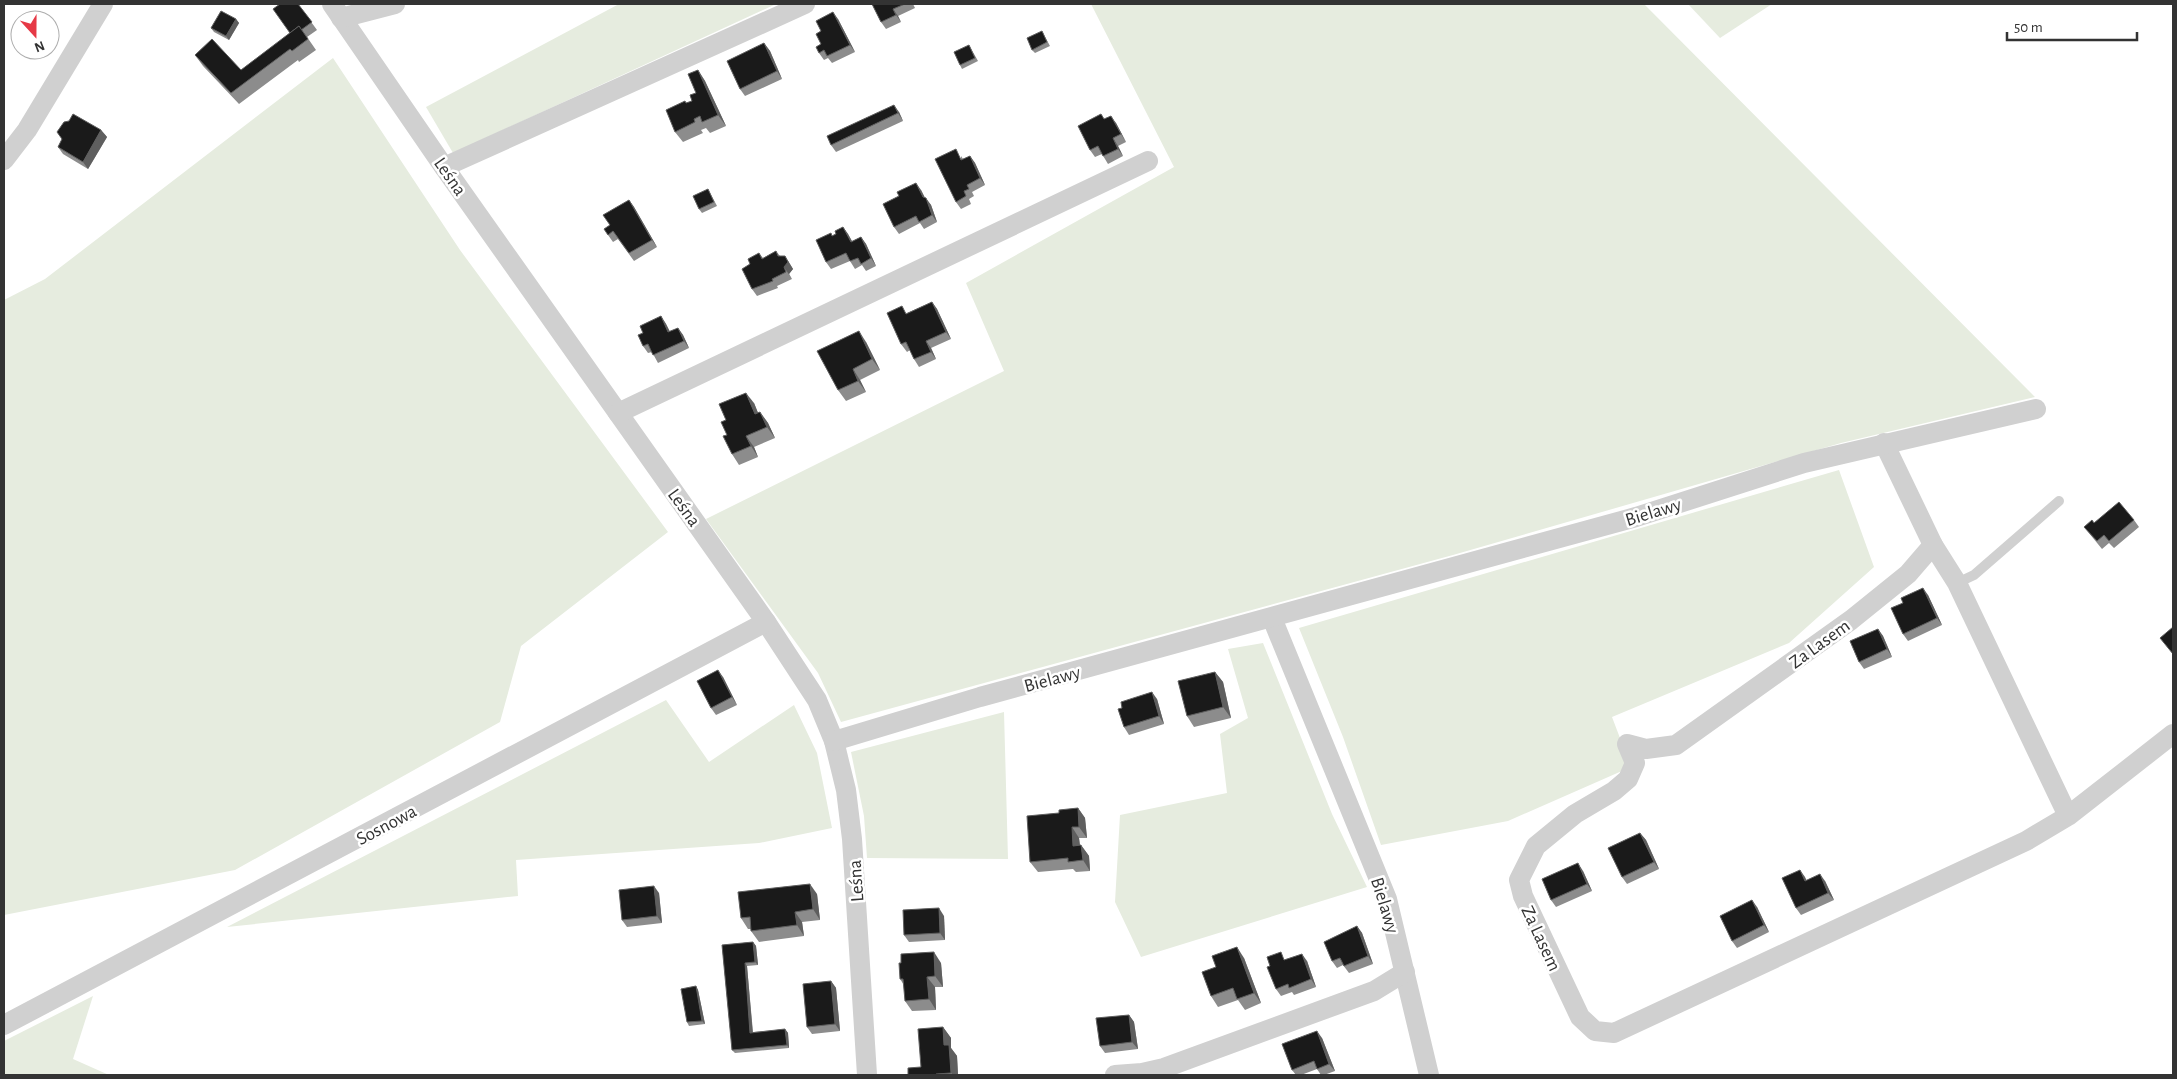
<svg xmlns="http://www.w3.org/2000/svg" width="2177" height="1079" font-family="'Alegreya Sans',sans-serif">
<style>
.green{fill:#e6ecdf}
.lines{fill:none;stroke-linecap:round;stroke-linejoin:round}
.service{stroke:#d0d0d0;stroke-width:10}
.minor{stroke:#d0d0d0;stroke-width:20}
.wall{fill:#8c8c8c}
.shaded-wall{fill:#5f5f5f}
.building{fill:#1a1a1a;stroke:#5f5f5f}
.labels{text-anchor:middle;stroke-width:5;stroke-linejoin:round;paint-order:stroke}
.street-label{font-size:19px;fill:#333;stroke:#fff}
</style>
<rect width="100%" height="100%" fill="#fff"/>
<g class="green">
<path d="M619,4H776L453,153L426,107Z"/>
<path d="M1091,4H1644L2035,397L1841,443L1453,555L841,722L818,673L706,519L1004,371L966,283L1174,167Z"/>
<path d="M1688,4H1772L1720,38Z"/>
<path d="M333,58L460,250L668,532L521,646L500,722L235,870L4,915V300L45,279Z"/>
<path d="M1839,470L1874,567L1789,643L1612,717L1631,767L1508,821L1381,845L1343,737L1299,628Z"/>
<path d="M1263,643L1332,814L1367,887L1141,957L1115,902L1120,815L1227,793L1220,734L1248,718L1228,649Z"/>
<path d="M666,700L709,762L794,705L817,753L832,828L759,843L516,860L518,896L227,927Z"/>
<path d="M1004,712L1008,859L867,858L864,816L851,752Z"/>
<path d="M93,996L73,1059L109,1075H4V1041Z"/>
</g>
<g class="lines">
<path class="service" d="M1957,583L1974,575L2059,501"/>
<g class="minor">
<path d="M332,4L444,167L766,622L817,700L834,741L846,790L852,839L867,1075"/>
<path d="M341,18L395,4"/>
<path d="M4,160L27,130L103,4"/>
<path d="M444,167L805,4"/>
<path d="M618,413L1148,161"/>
<path d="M1884,443L1933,545"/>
<path d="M1272,618L1387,899L1429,1075"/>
<path d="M834,741L980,697L1636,517L1804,463L2036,409"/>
<path d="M2068,816L1957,583L1933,545L1908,574L1851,620L1676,745L1646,749L1627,744L1635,763L1628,779L1614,791L1575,814L1536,846L1519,880L1523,896L1580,1017L1595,1031L1614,1033L2026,841L2068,816L2173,734"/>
<path d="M4,1025L766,622"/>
<path d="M1115,1075L1142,1073L1164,1068L1374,991L1405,972"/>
</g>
</g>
<g class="wall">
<path d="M298,4L317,30L307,37L316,50L299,62L298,60L239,104L203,66L195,55L241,70L290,33Z"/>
<path d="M872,4H913L915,8L898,16L901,22L886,29L881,22Z"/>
<path d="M236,19L239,23L229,40L214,32L211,28Z"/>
<path d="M838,19L855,52L832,63L828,58L824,60L819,53L821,44V31Z"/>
<path d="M1042,31L1050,46L1035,53L1032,50Z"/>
<path d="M764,43L770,51L782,79L745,96L740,89Z"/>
<path d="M969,45L978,61L962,69L960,65Z"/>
<path d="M698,70L705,81L726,126L710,133L706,128L701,130L703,133L683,142L675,132L687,103L692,101L696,93Z"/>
<path d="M899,112L903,121L836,152L831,145Z"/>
<path d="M1105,119L1116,123L1126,142L1118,146L1123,156L1108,164L1102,154L1095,157L1090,150Z"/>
<path d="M101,130L107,137L88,169L63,154L58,147L62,139Z"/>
<path d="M961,156L963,159L970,156L975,163L985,185L972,192L974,196L969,199L971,204L961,209L956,202Z"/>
<path d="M708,189L717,206L702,213L699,209Z"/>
<path d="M921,190L925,198L931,205L937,222L924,229L920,223L899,234L894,227Z"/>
<path d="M629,200L634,207L657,247L634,261L618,239L613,242L608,235L610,225Z"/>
<path d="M843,227L848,234L852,241L861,237L866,244L876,266L866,271L862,265L855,269L850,261L831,269L826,262L833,235L836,234Z"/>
<path d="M776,251L780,256H785L790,264L793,269L789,274L792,279L777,286L778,288L757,296L752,289L759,253L763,258Z"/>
<path d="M932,302L937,309L951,339L931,348L936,359L919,367L914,359L910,350L907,352L901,344L907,313Z"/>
<path d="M661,316L666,324L670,332L678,328L683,335L689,348L658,363L652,352L648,353L643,346V333Z"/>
<path d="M866,342L880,370L860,380L866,392L846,401L838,390Z"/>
<path d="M754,403L758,413L760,412L768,423L775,438L754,447L758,457L739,465L732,454L727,435L726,420Z"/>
<path d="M2134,520L2139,527L2114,548L2109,543L2102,549L2084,527L2094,523Z"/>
<path d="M1928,595L1942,625L1908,641L1903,634Z"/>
<path d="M1878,629L1883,636L1892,657L1864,669L1859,662Z"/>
<path d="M1215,672L1223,682L1231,718L1194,727L1187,716Z"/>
<path d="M723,677L737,705L716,715L711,708Z"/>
<path d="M1157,699L1164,724L1129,735L1124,727Z"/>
<path d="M1078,808L1085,818L1087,838H1079L1080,845H1081L1089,856L1090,871L1076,872L1073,869L1038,872L1030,862L1059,813Z"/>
<path d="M1640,833L1646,840L1659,869L1627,884L1622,877Z"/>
<path d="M1800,870L1806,880L1825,881L1834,900L1801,915L1796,908Z"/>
<path d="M1583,871L1592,891L1556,907L1551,900Z"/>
<path d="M659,893L662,923L627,927L622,920Z"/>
<path d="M817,894L820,920L802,922L804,936L759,942L751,931V929H748L741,918Z"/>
<path d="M1757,907L1769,932L1737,948L1732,941Z"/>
<path d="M944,916L945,940L909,942L904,935Z"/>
<path d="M1357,926L1362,933L1373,964L1349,973L1343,965L1337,968L1332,961Z"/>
<path d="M753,942L756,946L758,965L747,966L753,1032L785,1029L788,1033L789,1048L735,1053L732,1050L722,945Z"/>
<path d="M1244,958L1261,1003L1245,1010L1238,1000L1218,1007L1211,996L1216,967Z"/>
<path d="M1286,959L1307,961L1316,987L1294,995L1292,992L1281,996L1276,989Z"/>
<path d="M941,963L943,987H935L936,1010L912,1011L905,1001L904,985L900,979Z"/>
<path d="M831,981L836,988L840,1031L812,1034L807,1027Z"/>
<path d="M696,986L698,990L705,1024L689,1026L687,1022Z"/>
<path d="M1129,1015L1134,1022L1138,1049L1105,1053L1100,1046Z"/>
<path d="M943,1027L951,1038V1048L957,1056L958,1075H908L921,1067Z"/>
<path d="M1322,1038L1335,1071L1324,1075H1321L1317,1069L1301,1075H1296L1292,1070Z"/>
</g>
<g class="shaded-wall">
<path d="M893,9L898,16L901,22L896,15Z"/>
<path d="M833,12L838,19L855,52L850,45Z"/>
<path d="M236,19L239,23L229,40L226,36Z"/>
<path d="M764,43L770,51L782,79L777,71Z"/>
<path d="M698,70L705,81L726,126L718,115Z"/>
<path d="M894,105L899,112L903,121L898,113Z"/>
<path d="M1111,116L1116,123L1126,142L1121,134Z"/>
<path d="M101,130L107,137L88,169L83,162Z"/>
<path d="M1113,138L1118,146L1123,156L1118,149Z"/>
<path d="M970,156L975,163L985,185L980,178Z"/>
<path d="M916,183L921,190L928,204L923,197Z"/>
<path d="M926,198L931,205L937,222L932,215Z"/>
<path d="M629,200L634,207L657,247L652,240Z"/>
<path d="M843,227L848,234L856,249L851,242Z"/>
<path d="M861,237L866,244L876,266L871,258Z"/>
<path d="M785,256L793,269L789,274L792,279L784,267Z"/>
<path d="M932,302L937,309L951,339L946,332Z"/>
<path d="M661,316L666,324L674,340L668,332Z"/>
<path d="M678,328L683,335L689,348L684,341Z"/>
<path d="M859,331L866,342L880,370L872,359Z"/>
<path d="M926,341L931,348L936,359L931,352Z"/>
<path d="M853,369L860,380L866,392L858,381Z"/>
<path d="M746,393L754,403L763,425L755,414Z"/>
<path d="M760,412L768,423L775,438L767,427Z"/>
<path d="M746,436L754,447L758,457L751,446Z"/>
<path d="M1923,588L1928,595L1942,625L1937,618Z"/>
<path d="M1878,629L1883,636L1892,657L1887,649Z"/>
<path d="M718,670L723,677L737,705L732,697Z"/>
<path d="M1215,672L1223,682L1231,718L1223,707Z"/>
<path d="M1152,692L1157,699L1164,724L1159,716Z"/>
<path d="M1078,808L1085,818L1087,838L1079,827Z"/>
<path d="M1072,827L1079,838L1081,856L1073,846Z"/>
<path d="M1640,833L1646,840L1659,869L1654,862Z"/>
<path d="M1081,845L1089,856L1090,871L1083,860Z"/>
<path d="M1578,863L1583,871L1592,891L1587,884Z"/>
<path d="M1800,870L1805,877L1810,888L1805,881Z"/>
<path d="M1820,874L1825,881L1834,900L1828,893Z"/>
<path d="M810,884L817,894L820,920L813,909Z"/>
<path d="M654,886L659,893L662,923L657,916Z"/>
<path d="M1752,900L1757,907L1769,932L1764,925Z"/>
<path d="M939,908L944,916L945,940L940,933Z"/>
<path d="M795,912L802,922L804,936L797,925Z"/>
<path d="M1357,926L1362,933L1373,964L1368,956Z"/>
<path d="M753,942L756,946L758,965L755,962Z"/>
<path d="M1237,947L1244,958L1261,1003L1254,993Z"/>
<path d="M934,952L941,963L943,987L935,976Z"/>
<path d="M1302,954L1307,961L1316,987L1311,979Z"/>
<path d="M745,963L747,966L753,1036L750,1033Z"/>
<path d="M927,977L935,987L936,1010L929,999Z"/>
<path d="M831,981L836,988L840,1031L835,1024Z"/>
<path d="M696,986L698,990L705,1024L702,1021Z"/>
<path d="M1129,1015L1134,1022L1138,1049L1132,1042Z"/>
<path d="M943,1027L951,1038V1048L957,1056L958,1075H953L951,1073L944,1045Z"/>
<path d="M785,1029L788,1033L789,1048L787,1045Z"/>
<path d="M1317,1031L1322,1038L1335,1071L1329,1064Z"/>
</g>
<g class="building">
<path d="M280,4H298L312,22L301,30L299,26L290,33L273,9Z"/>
<path d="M872,4H905L893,9L896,15L881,22Z"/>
<path d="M221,11L236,19L226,36L211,28Z"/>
<path d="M833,12L850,45L827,56L824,50L819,53L816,47L821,44L816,34L821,31L816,21Z"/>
<path d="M299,26L308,39L292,51L290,49L231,93L195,55L212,39L241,70Z"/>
<path d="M1042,31L1047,42L1032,50L1027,38Z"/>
<path d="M764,43L777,71L740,89L727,61Z"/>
<path d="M969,45L975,58L960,65L954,52Z"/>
<path d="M698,70L718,115L702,122L700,116L694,119L695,122L675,132L666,110L685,101L686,103L692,101L690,95L696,93L688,74Z"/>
<path d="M894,105L898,113L831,145L827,136Z"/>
<path d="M73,114L101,130L83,162L58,147L62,139L57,132L64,122L69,121Z"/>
<path d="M1101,114L1104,119L1111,116L1121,134L1113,138L1118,149L1103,156L1098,146L1090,150L1078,126Z"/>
<path d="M956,149L961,160L970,156L980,178L967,185L969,189L964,191L966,196L956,202L935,159Z"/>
<path d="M916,183L923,197L926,198L932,215L919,222L916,216L894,227L883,204L899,196L897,192Z"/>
<path d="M708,189L714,202L699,209L693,196Z"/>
<path d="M629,200L652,240L629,253L613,231L608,235L604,229L610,225L603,215Z"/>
<path d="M843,227L851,242L861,237L871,258L861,264L858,258L850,261L846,253L826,262L816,240L831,233L832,236L836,234L835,231Z"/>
<path d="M776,251L778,256H785L788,262L784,267L786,272L772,279L773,281L752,289L742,269L750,264L748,259L759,253L762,259Z"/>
<path d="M932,302L946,332L926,341L931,352L914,359L906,342L901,344L887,313L902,306L906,314Z"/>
<path d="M661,316L668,332L678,328L684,341L653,355L648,344L643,346L638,335L643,333L640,326Z"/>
<path d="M859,331L872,359L853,369L858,381L838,390L817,351Z"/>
<path d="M746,393L755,414L760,412L767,427L746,436L751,446L732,454L723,436L727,435L721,422L726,420L719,404Z"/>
<path d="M2119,502L2134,520L2109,541L2104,535L2097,541L2084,527L2092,520L2094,523Z"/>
<path d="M1923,588L1937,618L1903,634L1891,608L1903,603L1901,598Z"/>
<path d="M2173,627V654L2160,638Z"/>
<path d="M1878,629L1887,649L1859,662L1850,641Z"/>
<path d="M718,670L732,697L711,708L697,681Z"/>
<path d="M1215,672L1223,707L1187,716L1178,681Z"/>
<path d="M1152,692L1159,716L1124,727L1118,709L1122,708L1121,702Z"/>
<path d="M1078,808L1079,827H1072L1073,846L1081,845L1083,860L1068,862V858L1030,862L1027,816L1059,813V810Z"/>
<path d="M1640,833L1654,862L1622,877L1608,848Z"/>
<path d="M1578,863L1587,884L1551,900L1542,879Z"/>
<path d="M1800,870L1805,881L1820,874L1828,893L1796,908L1782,878Z"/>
<path d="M810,884L813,909L795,912L797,925L751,931L750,917L741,918L738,892Z"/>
<path d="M654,886L657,916L622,920L619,890Z"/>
<path d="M1752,900L1764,925L1732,941L1720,916Z"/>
<path d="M939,908L940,933L904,935L903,910Z"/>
<path d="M1357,926L1368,956L1344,966L1340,958L1332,961L1324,942Z"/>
<path d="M753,942L755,962L745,963L750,1033L785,1029L787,1045L732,1050L722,945Z"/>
<path d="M1237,947L1254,993L1237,999L1233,988L1211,996L1202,972L1216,967L1212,956Z"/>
<path d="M934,952L935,976L927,977L929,999L905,1001L903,979H900L899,963H901V954Z"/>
<path d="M1281,952L1284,960L1302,954L1311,979L1289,988L1288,984L1276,989L1267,967L1270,966L1267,957Z"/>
<path d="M831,981L835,1024L807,1027L803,984Z"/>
<path d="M696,986L702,1021L687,1022L681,989Z"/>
<path d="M1129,1015L1132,1042L1100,1046L1096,1018Z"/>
<path d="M943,1027L944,1045H949L951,1073L936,1074V1075H908V1068L921,1067L918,1029Z"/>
<path d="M1317,1031L1329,1064L1317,1069L1314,1061L1292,1070L1282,1044Z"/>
</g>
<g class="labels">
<g class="street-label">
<text transform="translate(451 176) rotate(55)" y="7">Leśna</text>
<text transform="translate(685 507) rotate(54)" y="7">Leśna</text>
<text transform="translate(1653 511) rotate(-17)" y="7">Bielawy</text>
<text transform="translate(1819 643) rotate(-36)" y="7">Za Lasem</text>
<text transform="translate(1052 678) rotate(-15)" y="7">Bielawy</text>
<text transform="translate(386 824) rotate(-28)" y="7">Sosnowa</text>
<text transform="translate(855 881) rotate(-94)" y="7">Leśna</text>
<text transform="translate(1386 905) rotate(73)" y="7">Bielawy</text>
<text transform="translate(1542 938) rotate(65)" y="7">Za Lasem</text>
</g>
</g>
<rect width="2177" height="1079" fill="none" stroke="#333333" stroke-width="10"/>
<g transform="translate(35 35) rotate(159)"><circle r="24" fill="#ffffff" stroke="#adadad"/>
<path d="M0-4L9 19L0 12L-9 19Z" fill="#e63946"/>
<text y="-8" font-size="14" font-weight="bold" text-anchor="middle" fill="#333333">N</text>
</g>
<path d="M2007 32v8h130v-8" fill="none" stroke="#333333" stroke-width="2.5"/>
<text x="2014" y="32" font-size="15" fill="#333333" stroke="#ffffff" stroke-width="4" paint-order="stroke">50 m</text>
</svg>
